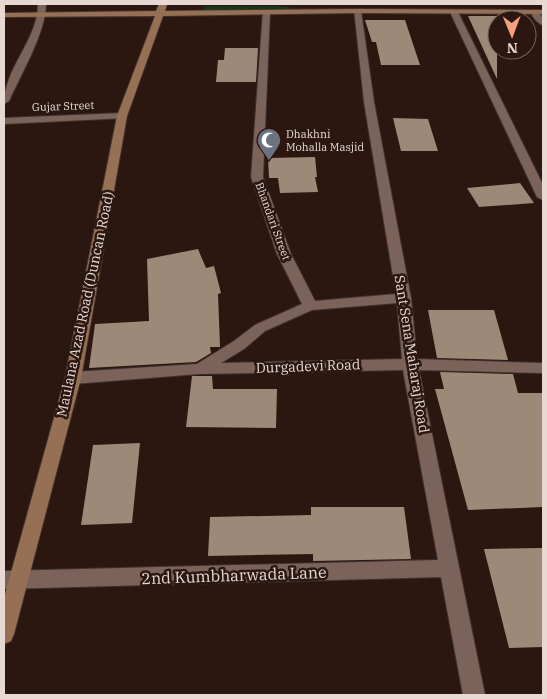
<svg xmlns="http://www.w3.org/2000/svg" width="547" height="699" font-family="'IBM Plex Serif',serif">
<style>
.green{fill:#15381b}
.building{fill:#9e8978}
.lines{fill:none;stroke-linecap:round;stroke-linejoin:round}
.street-casing{stroke:#42322f;stroke-width:2}
.secondary-casing{stroke:#42322f;stroke-width:2}
.street{fill:#7c635a;fill-rule:evenodd}
.secondary{fill:#967054;fill-rule:evenodd}
.labels{text-anchor:middle;stroke-width:5;stroke-linejoin:round;paint-order:stroke}
.far-street-label{font-size:11px;fill:#e7d8d3;stroke:#2b1710}
.far-poi-label{font-size:11px;fill:#e7d8d3;stroke:#2b1710;text-anchor:start}
.street-label{font-size:14px;fill:#e7d8d3;stroke:#2b1710}
.near-street-label{font-size:16px;fill:#e7d8d3;stroke:#2b1710}
</style>
<rect width="100%" height="100%" fill="#2b1710"/>
<path class="green" d="M205,6H274L298,8L274,10H204Z"/>
<g class="building">
<path d="M468,16H497V79Z"/>
<path d="M365,20H405L420,65H381L376,42H372Z"/>
<path d="M225,48H258L256,82H216L218,60H224Z"/>
<path d="M393,118L428,119L438,151H401Z"/>
<path d="M315,157L317,177H315L318,192L280,193L278,178H269L268,158Z"/>
<path d="M520,183L534,203L479,207L467,188Z"/>
<path d="M198,249L206,268L214,266L221,293L218,294L220,347H210L211,353L196,362L89,368L95,324L149,321L147,259Z"/>
<path d="M428,310H494L508,360L437,358Z"/>
<path d="M440,372L513,374L518,393H543V507L468,510L435,389H444Z"/>
<path d="M192,376H212L213,389H277L276,428L186,427Z"/>
<path d="M140,443L132,523L81,525L93,445Z"/>
<path d="M311,507H404L411,559L313,561V554L208,556L210,517L311,515Z"/>
<path d="M543,548V647L509,648L484,549Z"/>
</g>
<g class="lines">
<g class="street-casing">
<g id="street">
<path d="M38,4H46C46,32 21,74 9,101L4,104C4,68 38,40 38,4Z"/>
<path d="M354,9L361,11L374,102L411,298L417,359L543,363V373L419,370L485,695H463L441,577L4,589V571L438,560L403,370L199,374L73,384L67,382L65,378L67,374L73,372L197,364L234,341L255,325L302,304L277,254L251,177L263,10L270,12L263,177L291,254L315,301L396,294L364,102ZM397,303L402,359L221,363L244,349L265,331L312,310Z"/>
<path d="M451,10L458,12L543,185V200L537,197L450,12Z"/>
<path d="M531,10H537L543,18V25C538,24 530,15 531,10Z"/>
<path d="M122,113L126,114V118L4,124V118Z"/>
</g>
</g>
<g class="secondary-casing">
<path id="secondary" d="M159,4H167L165,11L357,9L543,10V14L357,13L163,16L127,116L81,378L14,634L11,641L4,644V598L65,378L117,116L155,16L4,17V13L156,11Z"/>
</g>
<use href="#street" class="street"/>
<use href="#secondary" class="secondary"/>
</g>
<defs>
<g id="mosque-pin" transform="scale(1.25)"><path d="M0 17L-7.5 6A9.5 9.5 0 1 1 7.5 6Z" fill="#6b7280" stroke="#2b1710"/><path d="M3.5-4.9A6 6 0 1 0 3.5 4.9A5 5 0 1 1 3.5-4.9Z" fill="#fff"/></g>
</defs>
<g fill-rule="evenodd">
<use href="#mosque-pin" x="269" y="140"/>
</g>
<g class="labels">
<g class="far-street-label">
<text transform="translate(63 106) rotate(-2)" y="4">Gujar Street</text>
<text transform="translate(273 221) rotate(70)" y="4">Bhandari Street</text>
</g>
<g class="far-poi-label">
<text x="286" y="138">Dhakhni<tspan x="286" dy="13">Mohalla Masjid</tspan></text>
</g>
<g class="street-label">
<text transform="translate(85 304) rotate(-78)" y="5">Maulana Azad Road (Duncan Road)</text>
<text transform="translate(412 354) rotate(81)" y="5">Sant Sena Maharaj Road</text>
<text transform="translate(308 366) rotate(-2)" y="5">Durgadevi Road</text>
</g>
<g class="near-street-label">
<text transform="translate(234 575) rotate(-2)" y="6">2nd Kumbharwada Lane</text>
</g>
</g>
<rect width="547" height="699" fill="none" stroke="#e7d8d3" stroke-width="10"/>
<g transform="translate(512 35) rotate(179)"><circle r="24" fill="#2b1710" stroke="#76645e"/>
<path d="M0-4L9 19L0 12L-9 19Z" fill="#f2a080"/>
<text y="-8" font-size="14" font-weight="bold" text-anchor="middle" fill="#e7d8d3">N</text>
</g>
</svg>
